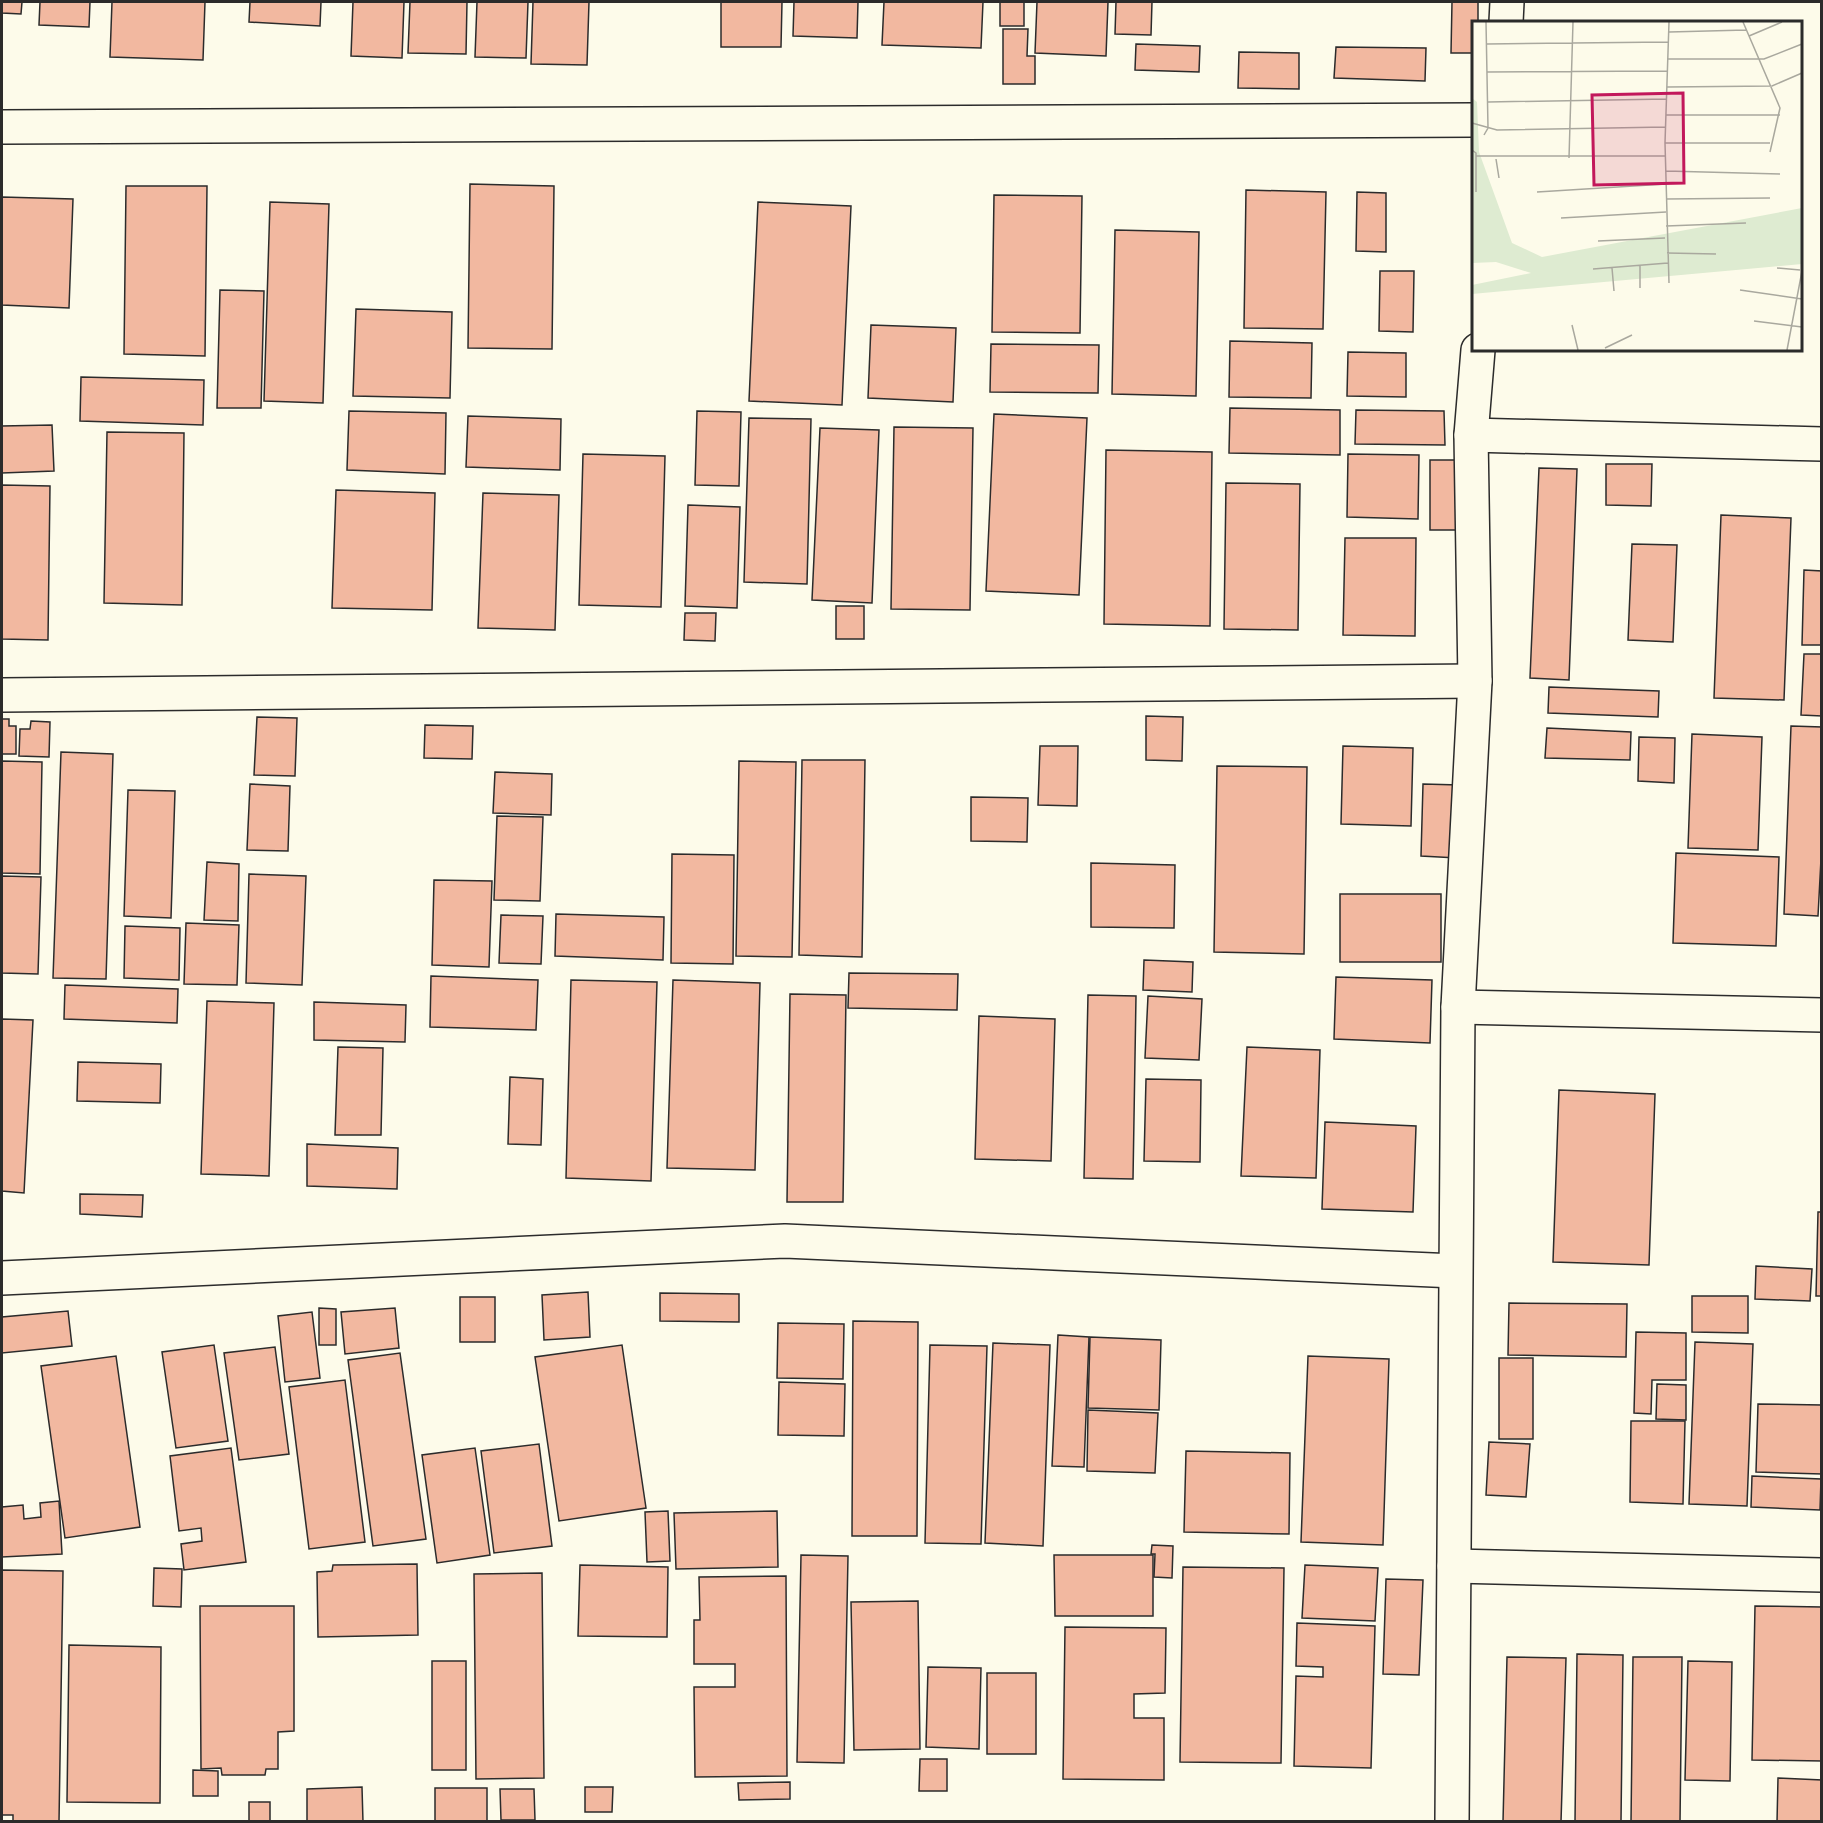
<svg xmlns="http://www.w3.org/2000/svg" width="1823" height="1823" font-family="Poppins,sans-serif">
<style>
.building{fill:#f2b8a0;stroke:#2b2b2b;stroke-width:1.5}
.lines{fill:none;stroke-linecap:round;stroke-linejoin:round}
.street-casing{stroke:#2b2b2b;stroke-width:36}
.street{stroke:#fdfbea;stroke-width:33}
.inset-road{fill:none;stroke:#a9a89e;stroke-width:1.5}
.view{fill:#c2185b;fill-opacity:0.15;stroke:#c2185b;stroke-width:3}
.inset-edge{fill:none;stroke:#2b2b2b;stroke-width:3}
</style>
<rect width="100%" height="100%" fill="#fdfbea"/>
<g class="building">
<path d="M2,2H22L21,14L2,13Z"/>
<path d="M40,2H90L89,27L39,25Z"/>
<path d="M112,2H205L203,60L110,57Z"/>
<path d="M250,2H321L320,26L249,22Z"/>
<path d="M353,2H404L402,58L351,56Z"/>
<path d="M410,2H467L466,54L408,53Z"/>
<path d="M477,2H528L526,58L475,57Z"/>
<path d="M533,2H589L587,65L531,64Z"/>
<path d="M721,2H782L781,47H721Z"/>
<path d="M794,2H858L857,38L793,36Z"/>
<path d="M884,2H983L981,48L882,45Z"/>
<rect x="1000" y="2" width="24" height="24"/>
<path d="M1037,2H1108L1106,56L1035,53Z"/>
<path d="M1116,2H1152L1151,35L1115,34Z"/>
<path d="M1452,2H1478V22H1474V53H1451Z"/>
<path d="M1003,29H1028L1027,56H1035V84H1003Z"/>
<path d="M1136,44L1200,46L1199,72L1135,70Z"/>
<path d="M1336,47L1426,48L1425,81L1334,78Z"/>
<path d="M1239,52L1299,53V89L1238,88Z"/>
<path d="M470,184L554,186L552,349L468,348Z"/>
<path d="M126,186H207L205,356L124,354Z"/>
<path d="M1246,190L1326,192L1323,329L1244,328Z"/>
<path d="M1357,192L1386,193V252L1356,251Z"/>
<path d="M994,195L1082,196L1080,333L992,332Z"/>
<path d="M2,197L73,199L69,308L2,305Z"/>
<path d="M270,202L329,204L323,403L264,401Z"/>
<path d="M758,202L851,206L842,405L749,401Z"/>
<path d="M1115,230L1199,232L1196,396L1112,394Z"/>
<path d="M1380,271H1414L1413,332L1379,331Z"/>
<path d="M220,290L264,291L261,408H217Z"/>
<path d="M356,309L452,312L450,398L353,396Z"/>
<path d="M871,325L956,328L953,402L868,398Z"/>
<path d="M1230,341L1312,343L1311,398L1229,397Z"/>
<path d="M991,344L1099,345L1098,393L990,392Z"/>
<path d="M1348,352L1406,353V397L1347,396Z"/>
<path d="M81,377L204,380L203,425L80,421Z"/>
<path d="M1230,408L1340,410V455L1229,453Z"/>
<path d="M1356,410L1444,411L1445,445L1355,444Z"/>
<path d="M349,411L446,413L445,474L347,470Z"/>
<path d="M697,411L741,412L739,486L695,485Z"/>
<path d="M994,414L1087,418L1079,595L986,591Z"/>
<path d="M468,416L561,419L560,470L466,467Z"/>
<path d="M749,418L811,419L807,584L744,582Z"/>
<path d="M52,425L54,471L2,473V426Z"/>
<path d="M894,427L973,428L970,610L891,609Z"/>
<path d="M820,428L879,430L872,603L812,600Z"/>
<path d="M107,432L184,433L182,605L104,603Z"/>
<path d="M1106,450L1212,452L1210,626L1104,624Z"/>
<path d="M583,454L665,456L661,607L579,605Z"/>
<path d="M1348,454L1419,455L1418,519L1347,517Z"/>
<path d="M1430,460H1458L1456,530H1430Z"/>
<path d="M1606,464H1652L1651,506L1606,505Z"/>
<path d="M1539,468L1577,469L1569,680L1530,678Z"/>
<path d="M1226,483L1300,484L1298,630L1224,629Z"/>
<path d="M2,485L50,486L48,640L2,639Z"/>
<path d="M336,490L435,493L432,610L332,608Z"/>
<path d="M483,493L559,495L555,630L478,628Z"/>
<path d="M688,505L740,507L737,608L685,606Z"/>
<path d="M1721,515L1791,518L1784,700L1714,698Z"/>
<path d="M1345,538H1416L1415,636L1343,635Z"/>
<path d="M1632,544L1677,545L1673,642L1628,640Z"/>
<path d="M1804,570L1822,571V645H1802Z"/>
<rect x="836" y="606" width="28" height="33"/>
<path d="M685,613H716L715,641L684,640Z"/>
<path d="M1804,654H1822V716L1801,715Z"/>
<path d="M1549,687L1659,691L1658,717L1548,713Z"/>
<path d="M1146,716L1183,717L1182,761L1146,760Z"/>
<path d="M257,717L297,718L295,776L254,775Z"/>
<path d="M2,719H9V726H16V754H2Z"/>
<path d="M31,721L50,722L49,757L19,756L20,729H30Z"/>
<path d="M425,725L473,726L472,759L424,758Z"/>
<path d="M1791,726L1822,727V840L1818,916L1784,914Z"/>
<path d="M1547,728L1631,732L1630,760L1545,758Z"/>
<path d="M1692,734L1762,737L1758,850L1688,848Z"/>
<path d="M1639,737L1675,738L1674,783L1638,781Z"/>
<path d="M1040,746H1078L1077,806L1038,805Z"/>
<path d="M1343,746L1413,748L1411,826L1341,824Z"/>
<path d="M61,752L113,754L106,979L53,978Z"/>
<path d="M802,760H865L862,957L799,955Z"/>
<path d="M2,761L42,762L40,874L2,873Z"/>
<path d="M739,761L796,762L792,957L736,956Z"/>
<path d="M1217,766L1307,767L1304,954L1214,952Z"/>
<path d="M495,772L552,774L551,815L493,813Z"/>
<path d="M250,784L290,786L288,851L247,850Z"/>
<path d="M1423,784L1459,785L1457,858L1421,856Z"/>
<path d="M128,790L175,791L171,918L124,916Z"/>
<path d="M971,797L1028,798L1027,842L971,841Z"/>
<path d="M497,816L543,817L540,901L494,900Z"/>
<path d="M1676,853L1779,857L1776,946L1673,943Z"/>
<path d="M672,854L734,855L733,964L671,963Z"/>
<path d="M207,862L239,864L238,921L204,920Z"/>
<path d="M1091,863L1175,865L1174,928L1091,927Z"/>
<path d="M249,874L306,876L302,985L246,983Z"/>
<path d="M2,876L41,877L38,974L2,973Z"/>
<path d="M434,880L492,881L489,967L432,965Z"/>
<rect x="1340" y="894" width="101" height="68"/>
<path d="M556,914L664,917L663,960L555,956Z"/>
<path d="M501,915L543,916L541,964L499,963Z"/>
<path d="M186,923L239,925L237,985L184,984Z"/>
<path d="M125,926L180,928L179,980L124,978Z"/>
<path d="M1144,960L1193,962L1192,992L1143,990Z"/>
<path d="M849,973L958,974L957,1010L848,1008Z"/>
<path d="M431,976L538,980L536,1030L430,1027Z"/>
<path d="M1336,977L1432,980L1430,1043L1334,1039Z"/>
<path d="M571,980L657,982L651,1181L566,1178Z"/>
<path d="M673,980L760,983L755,1170L667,1168Z"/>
<path d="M65,985L178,989L177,1023L64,1019Z"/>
<path d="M790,994L846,995L843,1202H787Z"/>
<path d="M1088,995L1136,996L1133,1179L1084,1178Z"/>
<path d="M1148,996L1202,999L1199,1060L1145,1058Z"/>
<path d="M207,1001L274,1003L269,1176L201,1174Z"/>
<path d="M314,1002L406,1005L405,1042L314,1040Z"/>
<path d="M979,1016L1055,1019L1051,1161L975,1159Z"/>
<path d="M2,1019L33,1020L24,1193L2,1191Z"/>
<path d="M338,1047L383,1048L381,1135H335Z"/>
<path d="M1247,1047L1320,1050L1316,1178L1241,1176Z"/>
<path d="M78,1062L161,1064L160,1103L77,1101Z"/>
<path d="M510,1077L543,1079L541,1145L508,1144Z"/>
<path d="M1146,1079L1201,1080L1200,1162L1144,1161Z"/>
<path d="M1559,1090L1655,1094L1649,1265L1553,1262Z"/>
<path d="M1325,1122L1416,1126L1413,1212L1322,1209Z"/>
<path d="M307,1144L398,1148L397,1189L307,1186Z"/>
<path d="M80,1194L143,1195L142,1217L80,1214Z"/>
<path d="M1818,1212H1822V1296H1816Z"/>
<path d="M1756,1266L1812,1269L1810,1301L1755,1299Z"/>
<path d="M588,1292L590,1337L544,1340L542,1295Z"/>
<path d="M660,1293L739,1294V1322L660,1321Z"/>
<path d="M1692,1296H1748V1333L1692,1332Z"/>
<rect x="460" y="1297" width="35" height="45"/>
<path d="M1509,1303L1627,1304L1626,1357L1508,1355Z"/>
<path d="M319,1308L336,1309V1345H319Z"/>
<path d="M395,1308L399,1348L345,1354L341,1312Z"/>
<path d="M68,1311L72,1346L2,1353V1317Z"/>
<path d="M312,1312L320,1378L285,1382L278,1316Z"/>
<path d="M853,1321L918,1322L917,1536H852Z"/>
<path d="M778,1323L844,1324L843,1379L777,1378Z"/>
<path d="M1636,1332L1686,1333V1380H1652L1651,1414L1634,1413Z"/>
<path d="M1058,1335L1089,1337L1084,1467L1052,1466Z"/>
<path d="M1090,1337L1161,1340L1159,1410L1088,1408Z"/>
<path d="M1695,1342L1753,1344L1747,1506L1689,1504Z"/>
<path d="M993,1343L1050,1345L1043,1546L985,1543Z"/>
<path d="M214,1345L228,1441L176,1448L162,1352Z"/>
<path d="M622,1345L646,1508L559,1521L535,1357Z"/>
<path d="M930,1345L987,1346L981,1544L925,1543Z"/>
<path d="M275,1347L289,1454L239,1460L224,1353Z"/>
<path d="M400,1353L426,1539L373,1546L348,1360Z"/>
<path d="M116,1356L140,1527L65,1538L41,1366Z"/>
<path d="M1308,1356L1389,1359L1383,1545L1301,1542Z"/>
<rect x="1499" y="1358" width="34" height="81"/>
<path d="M345,1380L365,1542L309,1549L289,1387Z"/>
<path d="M779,1382L845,1384L844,1436L778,1435Z"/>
<path d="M1657,1384L1686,1385V1420L1656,1419Z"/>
<path d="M1758,1404L1822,1405V1474L1756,1472Z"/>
<path d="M1088,1410L1158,1413L1155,1473L1087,1471Z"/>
<path d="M1631,1421H1685L1683,1504L1630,1502Z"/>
<path d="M1489,1442L1530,1444L1526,1497L1486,1495Z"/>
<path d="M539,1444L552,1546L494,1553L481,1451Z"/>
<path d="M231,1448L246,1562L184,1570L181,1544L202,1541L201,1528L179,1531L170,1456Z"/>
<path d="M475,1448L490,1555L437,1563L422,1455Z"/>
<path d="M1186,1451L1290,1453L1289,1534L1184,1532Z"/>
<path d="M1752,1476L1821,1479L1820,1510L1751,1507Z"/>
<path d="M59,1501L62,1554L2,1557V1507L23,1505L24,1519L41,1517L40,1503Z"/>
<path d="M668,1511L670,1561L647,1562L645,1512Z"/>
<path d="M777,1511L778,1567L676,1569L674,1513Z"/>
<path d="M1152,1545L1173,1546L1172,1578L1154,1577L1155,1554H1151Z"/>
<path d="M801,1555L848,1556L844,1763L797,1762Z"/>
<path d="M1054,1555H1153V1616H1055Z"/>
<path d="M417,1564L418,1635L318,1637L317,1572L332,1571L333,1565Z"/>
<path d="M580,1565L668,1567L667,1637L578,1636Z"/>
<path d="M1305,1565L1378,1568L1375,1621L1302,1618Z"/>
<path d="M1183,1567L1284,1568L1281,1763L1180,1762Z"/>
<path d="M154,1568L182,1569L181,1607L153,1606Z"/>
<path d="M2,1570L63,1571L59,1822H13V1815H2Z"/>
<path d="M542,1573L544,1778L476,1779L474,1574Z"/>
<path d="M786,1576L787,1776L695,1777L694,1687H735V1664H694V1620H700L699,1577Z"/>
<path d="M1386,1579L1423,1580L1419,1675L1383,1674Z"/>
<path d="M918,1601L920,1749L854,1750L851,1602Z"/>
<path d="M200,1606H294V1731L278,1732V1769H266L265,1775H222L221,1768L201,1769Z"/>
<path d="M1755,1606L1822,1607V1761L1752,1760Z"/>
<path d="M1297,1623L1375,1626L1371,1768L1294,1766L1296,1676L1323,1677V1667L1296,1666Z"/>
<path d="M1065,1627L1166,1628L1165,1693L1134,1694V1718H1164V1780L1063,1779Z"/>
<path d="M69,1645L161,1647L160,1803L67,1802Z"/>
<path d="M1577,1654L1623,1655L1621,1822H1575Z"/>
<path d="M1507,1657L1566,1658L1561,1822H1503Z"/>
<path d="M1633,1657H1682L1680,1822H1631Z"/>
<rect x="432" y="1661" width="34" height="109"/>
<path d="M1688,1661L1732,1662L1730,1781L1685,1780Z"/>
<path d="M928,1667L981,1668L979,1749L926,1747Z"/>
<rect x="987" y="1673" width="49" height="81"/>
<path d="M920,1759H947V1791H919Z"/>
<path d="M193,1770L218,1771V1796H193Z"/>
<path d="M1778,1778L1822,1780V1822H1777Z"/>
<path d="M790,1782V1799L739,1800L738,1783Z"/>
<path d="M362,1787L363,1822H307V1789Z"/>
<path d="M585,1787H613L612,1812H585Z"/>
<rect x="435" y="1788" width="52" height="34"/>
<path d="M500,1789H534L535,1820H501Z"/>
<rect x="249" y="1802" width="21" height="20"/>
</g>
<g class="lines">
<g class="street-casing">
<g id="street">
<path d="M1506,22L1507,2"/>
<path d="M2,127L1474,120"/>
<path d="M1471,435L1822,444"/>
<path d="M2,695L1475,681"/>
<path d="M1458,1007L1822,1015"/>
<path d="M2,1278L785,1241L1455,1271"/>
<path d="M1454,1566L1822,1575"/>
<path d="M1452,1822L1458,1007L1475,681L1471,435L1478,350"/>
</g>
</g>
<use href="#street" class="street"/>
</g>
<g transform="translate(1472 21)">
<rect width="330" height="330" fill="#fdfbea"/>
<path d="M0,77L5,81L7,131L40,222L70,236L330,187V243L0,273V264L59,252L24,241L0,242Z" fill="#deebd1"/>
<path class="inset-road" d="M197,1L193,122L197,262M271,1L308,87L298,131M197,11L274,9M277,15L310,1M15,23L196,21M195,38H292L330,23M15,51L196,50M195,66L300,65L330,52M16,81L195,78M194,94H308M0,102L25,109L194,106M12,114L16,107L14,1M193,122H298M0,129L4,132V171M4,135H194M97,137L101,1M24,138L27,157M194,150L308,153M65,171L194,163M194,178L298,177M89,197L194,191M194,205L274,202M126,220L193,217M195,232L244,233M168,245V267M140,247L142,270M305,247L328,249M121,248L196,242M268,269L330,278M282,300L330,306M100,304L106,329M133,327L160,314M315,329L330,250"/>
<path class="view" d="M211,72L212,162L122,164L120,74Z"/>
<rect width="330" height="330" class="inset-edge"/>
</g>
<rect width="1823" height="1823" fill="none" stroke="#2b2b2b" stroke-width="6"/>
</svg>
